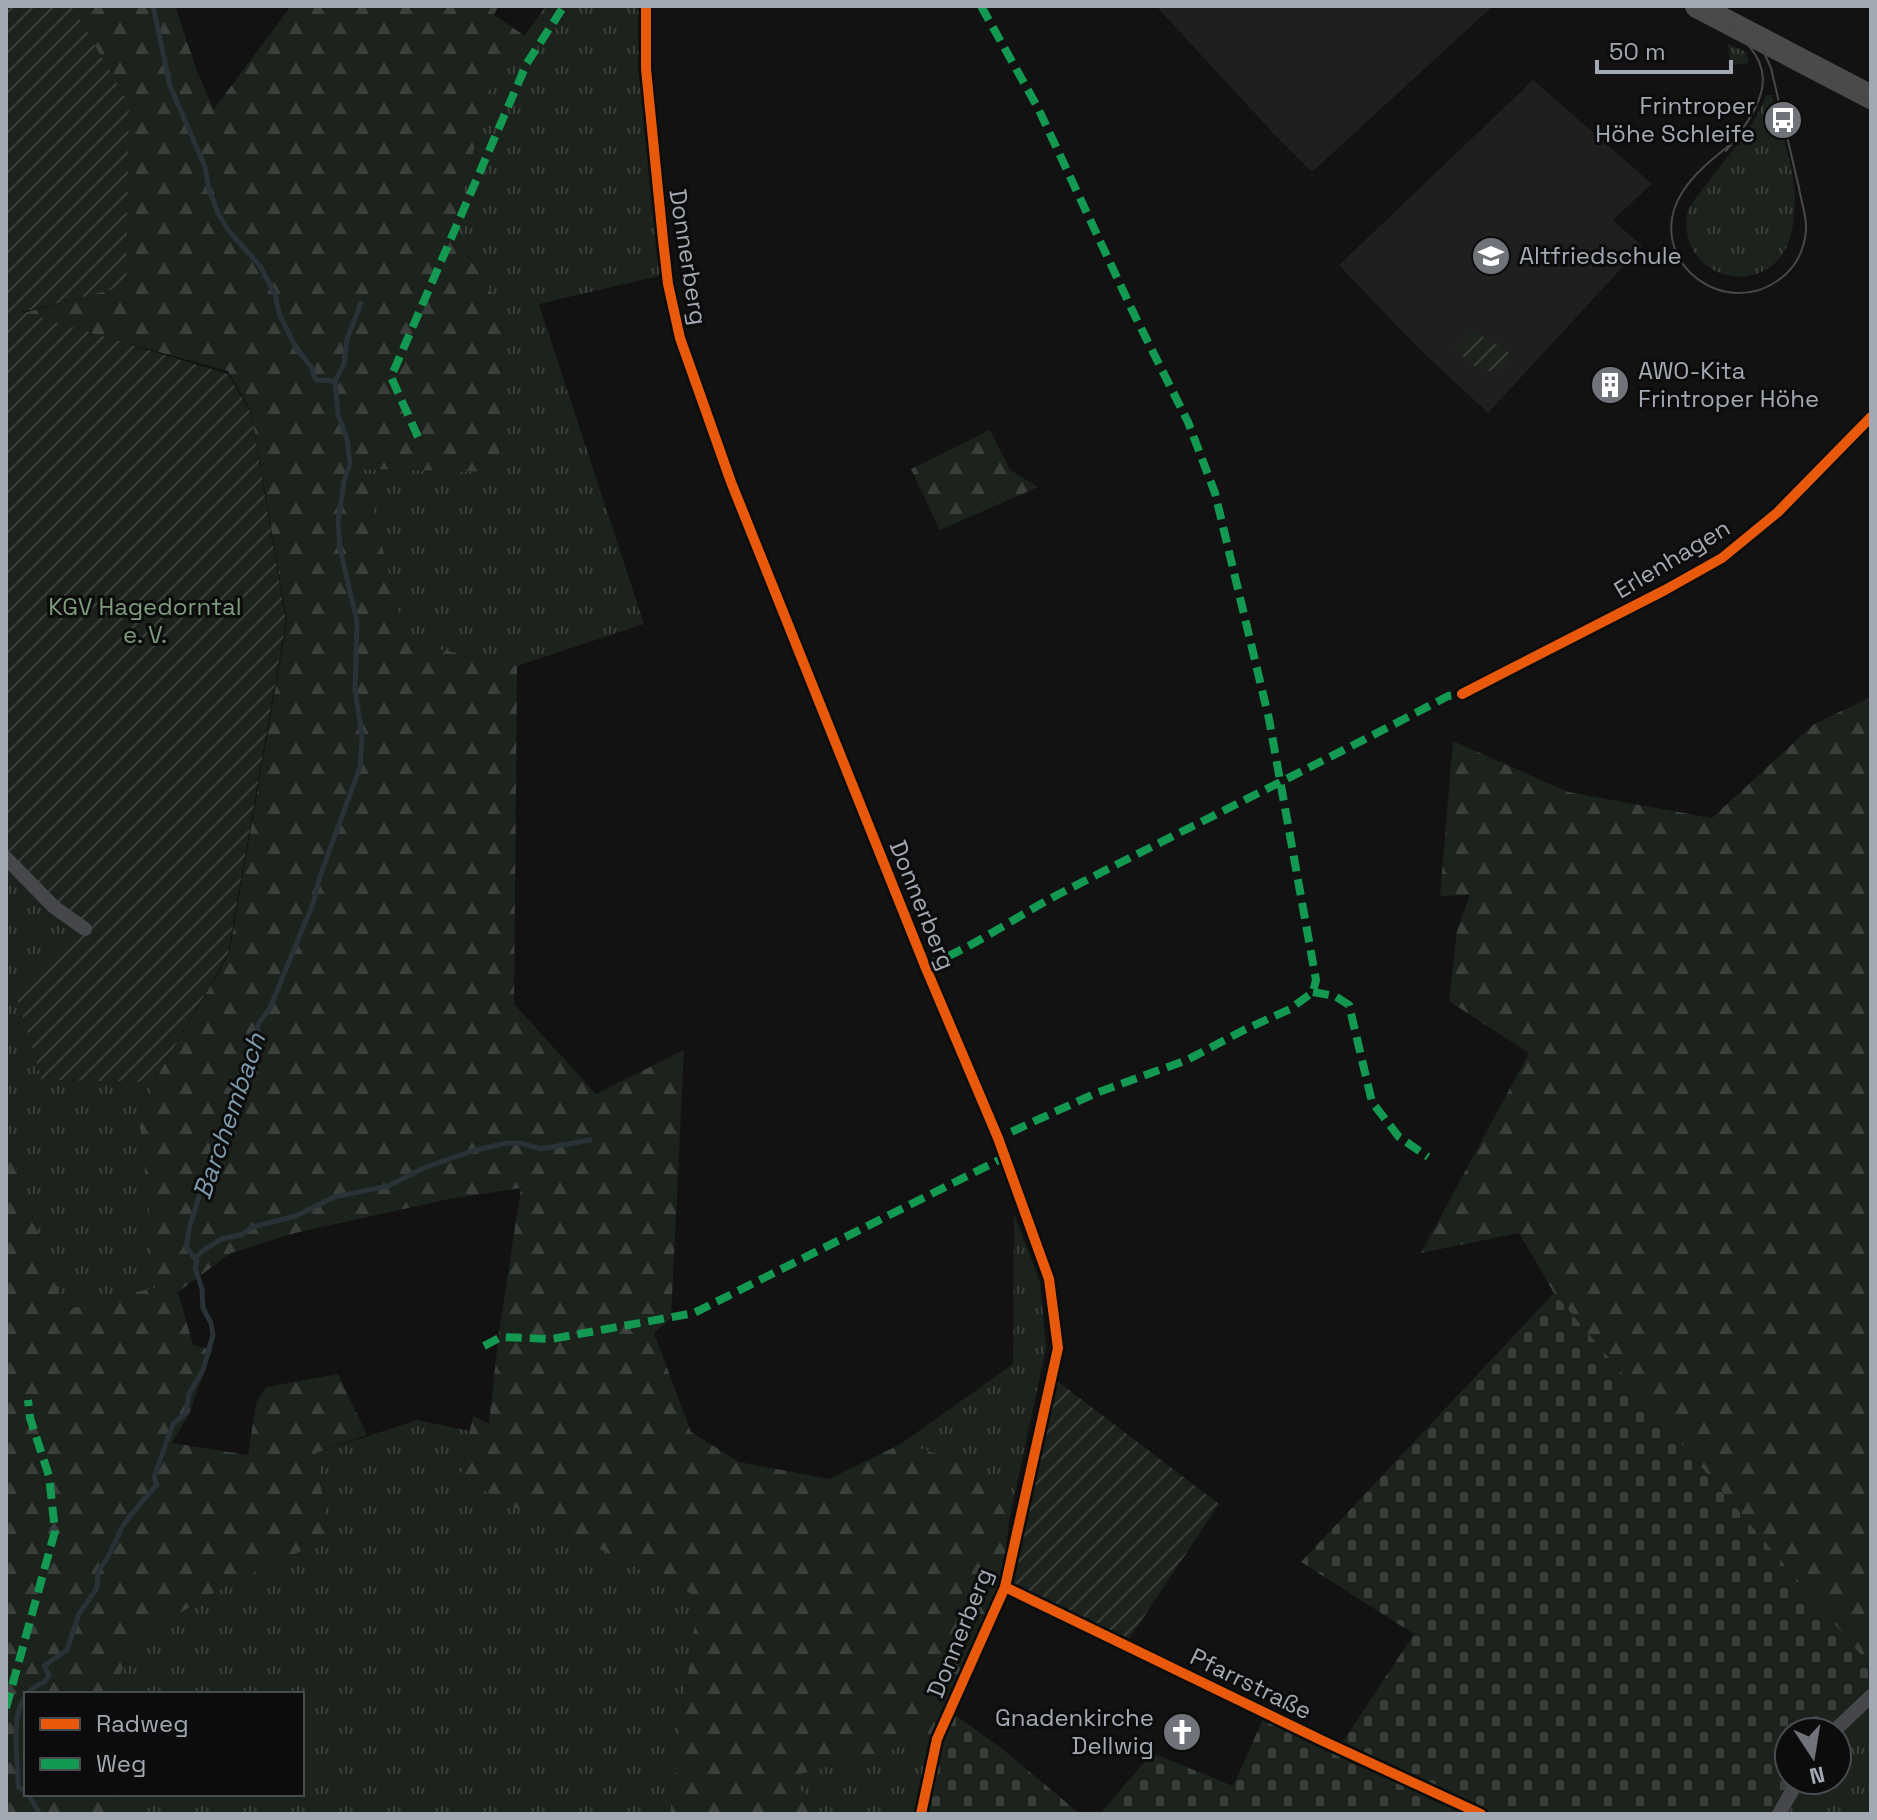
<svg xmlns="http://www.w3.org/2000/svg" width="1877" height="1820" font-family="'Space Grotesk',sans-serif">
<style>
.built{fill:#1f1f20}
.grass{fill:url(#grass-tufts)}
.forest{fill:url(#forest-firs)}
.cemetery{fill:url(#cemetery-stones)}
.garden{fill:url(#garden-furrows)}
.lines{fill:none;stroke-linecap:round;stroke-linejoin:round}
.stream{stroke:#293236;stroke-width:5}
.street{stroke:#46474a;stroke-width:14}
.primary{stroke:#494a4c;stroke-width:24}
.tram{stroke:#47484a;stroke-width:2}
.quiet{stroke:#139951;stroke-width:8;stroke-dasharray:16 8;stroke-linecap:butt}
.cycleway-casing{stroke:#0c0c0d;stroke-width:15}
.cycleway{stroke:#e8590c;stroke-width:10}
.labels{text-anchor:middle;stroke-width:6;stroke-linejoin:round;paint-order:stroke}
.poi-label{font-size:24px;fill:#a3a9b2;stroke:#0c0c0d;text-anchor:end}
.street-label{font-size:24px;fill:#a3a9b2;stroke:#0c0c0d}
.park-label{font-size:24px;fill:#7c9c7b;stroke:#0c0c0d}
.water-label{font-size:26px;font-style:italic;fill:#7c9aac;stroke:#0c0c0d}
</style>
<defs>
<pattern id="grass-tufts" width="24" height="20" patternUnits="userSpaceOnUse" patternTransform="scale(2)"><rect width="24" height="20" fill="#1c221c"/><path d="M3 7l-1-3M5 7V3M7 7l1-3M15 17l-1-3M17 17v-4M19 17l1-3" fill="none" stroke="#3a3f3b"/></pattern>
<pattern id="forest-firs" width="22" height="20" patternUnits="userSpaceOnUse" patternTransform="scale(2)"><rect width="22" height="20" fill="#1c221c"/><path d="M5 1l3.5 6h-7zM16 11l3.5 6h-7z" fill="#3a3f3b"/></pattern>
<pattern id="cemetery-stones" width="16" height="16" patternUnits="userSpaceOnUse" patternTransform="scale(2)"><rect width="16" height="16" fill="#1c221c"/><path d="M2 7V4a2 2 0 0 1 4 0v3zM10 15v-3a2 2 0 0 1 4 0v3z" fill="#3a3f3b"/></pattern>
<pattern id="garden-furrows" width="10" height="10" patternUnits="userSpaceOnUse" patternTransform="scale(2)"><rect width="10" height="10" fill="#1c221c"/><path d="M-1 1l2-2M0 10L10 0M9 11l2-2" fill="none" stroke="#3a3f3b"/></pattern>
</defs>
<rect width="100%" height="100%" fill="#121212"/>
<g class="built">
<path d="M1156,6H1493L1312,172L1272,132Z"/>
<path d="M1533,80L1652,184L1613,220L1642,246L1488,413L1416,346L1339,265Z"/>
</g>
<g class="grass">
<path d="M546,6H646L663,275L539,304L644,624L517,666L406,643L363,469L499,472L503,310L452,230L493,79Z"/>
<path d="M1728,44L1746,52L1749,63L1731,65Z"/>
<path d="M1766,95H1772C1780,128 1793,163 1795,197C1795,213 1793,236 1785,250C1763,290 1703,283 1689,241C1686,232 1685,220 1688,211C1693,200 1702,190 1709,181C1730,153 1754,128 1766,95Z"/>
<path d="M6,854L89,930L42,1080L154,1082L140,1127L158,1287L65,1310L6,1141Z"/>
<path d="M1014,1214L1040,1282L1046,1348L1009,1521L981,1468L902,1443L1013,1364Z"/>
<path d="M417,1420L470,1431L461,1476L503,1502L698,1597L670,1814H122L117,1794H302V1694H115L130,1642L240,1578L329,1539L316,1453Z"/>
<path d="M1871,1703V1814H1774L1800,1780H1837V1732Z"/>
<path d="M935,1737L919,1814H822L788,1777Z"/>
</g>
<g class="forest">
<path d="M71,6H175L198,74L214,109L291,6H498L494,15L525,36L493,79L452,230L503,310L499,472L363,469L406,642L517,666L514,1004L596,1094L684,1050L671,1318L654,1333L691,1432L739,1462L829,1479L903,1443L981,1468L1009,1521L1002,1584L935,1737L789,1777L822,1814H670L698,1597L503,1502L461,1476L473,1416L489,1424L499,1332L521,1188L449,1199L295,1233L231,1253L178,1292L193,1345L212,1350L189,1414L172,1443L248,1455L256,1403L266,1387L338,1374L367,1435L316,1453L329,1539L240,1578L130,1642L115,1694H26V1794H117L122,1814H6V1141L65,1310L157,1287L140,1126L154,1082L229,954L287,621L251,411L228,371L20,314L126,284Z"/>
<path d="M990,430L1010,470L1038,487L940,530L911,469Z"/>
<path d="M1871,697V1667L1554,1293L1519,1233L1421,1253L1529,1053L1449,1001L1457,930L1470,895L1440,896L1453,741L1568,792L1712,818L1814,724Z"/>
</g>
<g class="cemetery">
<path d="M1554,1293L1871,1667V1703L1836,1732H1789V1780H1800L1774,1814H1490L1342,1743L1414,1634L1301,1562Z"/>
<path d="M951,1712L1001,1748L1080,1814H923L939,1741Z"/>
<path d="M1265,1715L1474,1814H1100L1152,1753L1233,1786Z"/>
</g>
<g class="garden">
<path d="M6,6H72L129,104L126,286L22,312L228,374L251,413L286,621L228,954L154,1082L42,1080L17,997L89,930L6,854Z"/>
<path d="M1471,330L1504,348L1512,356C1488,384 1475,367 1454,348Z"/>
<path d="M1052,1377L1219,1504L1129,1639L1009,1583Z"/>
</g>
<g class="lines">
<g class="stream">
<path d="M335,381L344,364L347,339L361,303"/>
<path d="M195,1258L205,1249L222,1239L243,1234L252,1227L296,1216L334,1197L388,1186L426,1167L469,1152L506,1143H520L541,1149L590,1140"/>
<path d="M26,1792L18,1787C19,1753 3,1696 45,1682L49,1675L44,1666L67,1650L79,1614L97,1588L98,1571C109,1558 113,1547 120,1531C124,1522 149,1493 157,1485L154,1477L173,1424L186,1413L189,1394L203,1370L213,1335L211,1323L203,1308L202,1289L195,1268L197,1261L186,1247L190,1225L216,1144L222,1134L224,1125L230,1118L235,1100L234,1088L258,1038V1024L270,1008L314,901L319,879L360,767L362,737L355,689L357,622L340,548L338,521L344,481L350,464L347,439L338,415L335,381L316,380L311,367L296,348L279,313L275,294L260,266L229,231L219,215L209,190L205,167L170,86L153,6"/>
<path d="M28,1794L40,1814"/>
</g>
<g class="street">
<path d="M646,6V69L663,240L668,284L680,338L731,482L925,966L998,1138L1049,1279L1058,1348L1005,1587L937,1739L934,1754"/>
<path d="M1462,694L1665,590L1722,558L1778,512L1871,417"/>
<path d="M6,858L54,907L85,929"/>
<path d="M1005,1587L1323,1741L1481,1814"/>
<path d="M1833,1732L1871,1696"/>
<path d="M921,1814L931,1771"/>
<path d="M1779,1814L1798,1780"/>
</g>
<path class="primary" d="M1697,6L1871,97"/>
<g class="tram">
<path d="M1690,6L1733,29"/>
<path d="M1724,24C1786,68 1764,102 1726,151"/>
<path d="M1757,42L1871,102"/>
<path d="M1731,144C1714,158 1695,172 1683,191C1639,259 1728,327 1786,274C1798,263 1805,246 1806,230C1807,216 1801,201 1799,188C1790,148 1780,108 1771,68L1763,50L1744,27"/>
</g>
<g class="quiet">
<path d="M981,6L1038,108L1134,314L1188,422L1215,493L1269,719L1316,980L1313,992L1290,1009L1244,1030L1187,1060L1096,1093L998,1138"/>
<path d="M418,437L391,377L527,63L564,6"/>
<path d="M925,966C976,947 1020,913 1069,889C1195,824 1323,762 1448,696L1462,694"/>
<path d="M1313,992L1335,996L1349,1005L1372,1102L1399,1137L1428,1157"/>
<path d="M484,1346L501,1337L552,1339L694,1313L1005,1157"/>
<path d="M6,1708L55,1531L49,1476L30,1418L28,1400"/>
</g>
<g class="cycleway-casing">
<g id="cycleway">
<path d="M646,6V69L663,240L668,284L680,338L731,482L925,966L998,1138L1049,1279L1058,1348L1005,1587L937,1739L921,1814"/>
<path d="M1462,694L1665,590L1722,558L1778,512L1871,417"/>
<path d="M1005,1587L1323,1741L1481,1814"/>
</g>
</g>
<use href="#cycleway" class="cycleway"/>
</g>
<defs>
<g id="bus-disc" transform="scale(2)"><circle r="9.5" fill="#70747a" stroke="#0c0c0d"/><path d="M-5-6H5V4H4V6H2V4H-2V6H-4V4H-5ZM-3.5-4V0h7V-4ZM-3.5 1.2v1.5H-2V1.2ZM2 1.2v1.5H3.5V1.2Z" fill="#fff"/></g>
<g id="school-disc" transform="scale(2)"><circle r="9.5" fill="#70747a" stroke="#0c0c0d"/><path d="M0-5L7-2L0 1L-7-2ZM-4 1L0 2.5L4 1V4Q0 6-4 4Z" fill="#fff"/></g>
<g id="building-disc" transform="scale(2)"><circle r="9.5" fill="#70747a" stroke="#0c0c0d"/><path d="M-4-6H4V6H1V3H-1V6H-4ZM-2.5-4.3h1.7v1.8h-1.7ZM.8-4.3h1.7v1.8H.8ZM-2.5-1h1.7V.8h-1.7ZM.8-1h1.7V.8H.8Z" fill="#fff"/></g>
<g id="church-disc" transform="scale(2)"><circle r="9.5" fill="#70747a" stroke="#0c0c0d"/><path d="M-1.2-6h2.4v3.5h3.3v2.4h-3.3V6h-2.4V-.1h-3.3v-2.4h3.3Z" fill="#fff"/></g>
</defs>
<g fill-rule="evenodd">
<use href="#bus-disc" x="1783" y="120"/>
<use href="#school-disc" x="1491" y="256"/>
<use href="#building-disc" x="1610" y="385"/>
<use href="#church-disc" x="1182" y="1732"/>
</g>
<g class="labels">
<g class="poi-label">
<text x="1755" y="114">Frintroper<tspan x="1755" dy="28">Höhe Schleife</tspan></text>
<text x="1519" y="264" text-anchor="start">Altfriedschule</text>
<text x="1638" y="379" text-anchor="start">AWO-Kita<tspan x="1638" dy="28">Frintroper Höhe</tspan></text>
<text x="1154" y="1726">Gnadenkirche<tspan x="1154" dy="28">Dellwig</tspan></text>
</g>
<g class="street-label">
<text transform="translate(688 257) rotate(81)" y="8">Donnerberg</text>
<text transform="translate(1672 559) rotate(-31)" y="8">Erlenhagen</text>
<text transform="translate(922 905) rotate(68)" y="8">Donnerberg</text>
<text transform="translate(960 1633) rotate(-68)" y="8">Donnerberg</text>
<text transform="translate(1251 1684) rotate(26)" y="8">Pfarrstraße</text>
</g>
<g class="park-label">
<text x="145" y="615">KGV Hagedorntal<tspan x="145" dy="28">e. V.</tspan></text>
</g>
<g class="water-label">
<text transform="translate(229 1116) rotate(-71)" y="9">Barchembach</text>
</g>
</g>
<rect width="1877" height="1820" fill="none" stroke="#a3a9b2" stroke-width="16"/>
<rect x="24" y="1692" width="280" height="104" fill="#0c0c0d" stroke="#484b4f" stroke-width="2"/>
<rect x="40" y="1718" width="40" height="12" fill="#e8590c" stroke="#484b4f" stroke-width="2"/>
<text x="96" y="1732" font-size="24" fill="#a3a9b2">Radweg</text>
<rect x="40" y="1758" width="40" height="12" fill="#139951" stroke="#484b4f" stroke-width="2"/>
<text x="96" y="1772" font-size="24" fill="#a3a9b2">Weg</text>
<g transform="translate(1813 1756) rotate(168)"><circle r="38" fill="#0c0c0d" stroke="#484b4f" stroke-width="2"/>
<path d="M0-6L14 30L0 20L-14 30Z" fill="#70747a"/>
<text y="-12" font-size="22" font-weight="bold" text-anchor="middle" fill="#a3a9b2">N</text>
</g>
<path d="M1597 60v12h134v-12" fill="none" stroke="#a3a9b2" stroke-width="4"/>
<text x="1609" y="60" font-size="24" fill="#a3a9b2" stroke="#0c0c0d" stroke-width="6" paint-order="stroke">50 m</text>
</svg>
